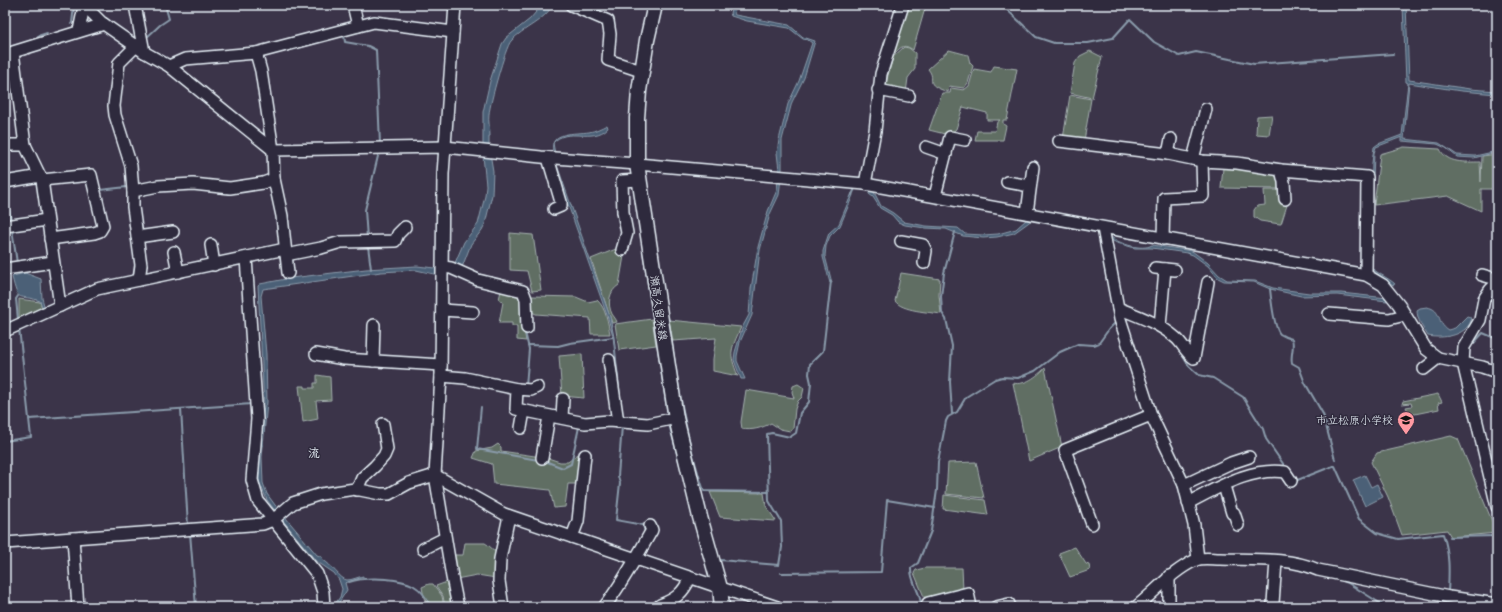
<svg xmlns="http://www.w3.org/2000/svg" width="1502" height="612" font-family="'Gochi Hand','Klee One',sans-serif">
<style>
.green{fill:#606e63;stroke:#a4b0ae}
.water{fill:#4c6177;stroke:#8a9bab}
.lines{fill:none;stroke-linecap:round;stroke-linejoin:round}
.stream{stroke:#8a9bab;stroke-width:2}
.minor-casing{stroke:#e8f1f8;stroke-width:14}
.major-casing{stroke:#e8f1f8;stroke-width:17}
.minor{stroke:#2f2a3d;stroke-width:11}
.major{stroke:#2f2a3d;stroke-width:14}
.labels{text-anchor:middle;stroke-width:3;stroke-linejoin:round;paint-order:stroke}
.street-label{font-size:11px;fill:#e8f1f8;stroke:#2f2a3d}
.poi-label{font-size:11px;fill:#e8f1f8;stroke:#2f2a3d;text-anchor:end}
.neighbourhood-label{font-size:12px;font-weight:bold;fill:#e8f1f8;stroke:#2f2a3d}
</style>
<rect width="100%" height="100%" fill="#3b3449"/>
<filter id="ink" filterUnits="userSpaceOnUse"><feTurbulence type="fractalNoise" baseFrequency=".025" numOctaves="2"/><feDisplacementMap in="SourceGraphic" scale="8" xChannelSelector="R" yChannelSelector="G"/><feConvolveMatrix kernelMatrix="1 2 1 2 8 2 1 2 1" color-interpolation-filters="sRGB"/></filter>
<g filter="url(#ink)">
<g class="green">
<path d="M909,5H926L913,50C903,43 901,47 893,55Z"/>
<path d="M904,47L909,48L915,53V69L908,78L906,93L884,90L893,57Z"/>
<path d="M949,50L968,55L970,63L973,66L968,83L964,88L949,86L948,92C921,83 938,81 928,69Z"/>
<path d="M1090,51L1102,57L1092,98L1070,93L1075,63L1080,56Z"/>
<path d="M994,66L1017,69L1007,120H1003V124L1006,126L1003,140H975L977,131H995L997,122L1000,120H987V113L963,107L956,129L949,135L929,130L942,93H950L951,88L964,90L969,86L974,69L991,72Z"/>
<path d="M1070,95L1091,99L1084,141L1063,139Z"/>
<path d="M1272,115L1269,135L1256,134L1257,116Z"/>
<path d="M1404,147L1440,149C1447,164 1465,162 1480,162L1481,182L1482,156L1497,154V189H1481V211L1448,196L1374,205L1380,154Z"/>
<path d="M1223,168L1278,173V189L1221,188Z"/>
<path d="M1264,190H1283L1288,202L1281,224H1280L1260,221L1254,217V210L1257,206L1265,205Z"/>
<path d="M510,233L533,235L541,290L532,291L527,271L510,270Z"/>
<path d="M621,247L624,251V256L619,285C609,291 607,304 612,314C614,317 616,319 617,322L612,323L591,259Z"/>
<path d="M901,273L940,279L939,295L941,314C929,312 902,311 895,301Z"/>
<path d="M501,291L520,295L523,324L526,341L517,340V326H512V323H499L503,302L499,299Z"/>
<path d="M529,294L532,296L576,297L588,302L597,300C606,308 608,323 610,334H591L590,318L536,314L530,311Z"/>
<path d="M19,299L40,302L43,311L19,320Z"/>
<path d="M652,319L656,345L619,350L615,324Z"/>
<path d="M669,320L741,327C731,351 728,351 738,376L713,371V359L716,338L673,341Z"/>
<path d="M582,354L584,398L562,396L559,356Z"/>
<path d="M1045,368L1062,447L1029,461L1013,383C1025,386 1037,376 1045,368Z"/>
<path d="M317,375L330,377L331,400L316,401L318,419L303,422L299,386H305V388H314V383H317Z"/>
<path d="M798,384L804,388L802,397L798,401L795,409L793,429L790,431L780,429L771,423C763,428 751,431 742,429L741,422L746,390L794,398L792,392L793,386Z"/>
<path d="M1438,394L1442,402L1438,403L1439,409L1410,415L1406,407L1412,406L1411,403L1402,404L1403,401Z"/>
<path d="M1451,436L1458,439L1497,533L1451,537L1447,530L1402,535L1388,497L1371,462L1377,453Z"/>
<path d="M498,444L501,447V451L548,458L560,462H568L578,454L581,459L580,484H568L565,507L554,508L550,490L494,484L492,464L473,458L476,451L492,448Z"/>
<path d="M976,462L984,498L946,494L948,463Z"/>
<path d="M710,492L764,493L766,506L776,521L720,517Z"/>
<path d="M944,495L985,500L988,515L943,509Z"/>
<path d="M465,543H485L488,545L498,554L496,578L477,575L456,579L452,555H463Z"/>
<path d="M1075,547L1086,564L1089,565L1090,570L1070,577L1059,553Z"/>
<path d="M925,568H962L963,590L925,599L914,573L916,570Z"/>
<path d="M449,578L456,607H445L443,596L436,586L447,582Z"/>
<path d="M429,584H433L442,596L444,607H429L424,598L422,587Z"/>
</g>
<g class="water">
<path d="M542,5H553C543,22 524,27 511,41C505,48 490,103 489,114C488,121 490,129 490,136H489V147L493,171L492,195L485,224L482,230L471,244L461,270L485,285L450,274H434L416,270L381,272L263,289L261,296L266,354L267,402L262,457L263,483L267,494L275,505L317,555L322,557L323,560C331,564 341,580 347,580C352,580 358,577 363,576V577L345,583L347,590L336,607H333L340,597L342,589L339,580L334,573L316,561L276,512L267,500L259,481V457L264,405L258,286L260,284L291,278L366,269L417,266L452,270L464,242L478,224L485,196L486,185L483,156V112L490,81L502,44L506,38L530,19Z"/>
<path d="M733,5H737L734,13L735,15L789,25L803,37L815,41L804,78L792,102L782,140V169L779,195L770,214L760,250L752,315L740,342L737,356V361L745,379H741L734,360L735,352L743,326L749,315L751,289L758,247L768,211L777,190L779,170L777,153L779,140L788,104L799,81L812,43L808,40L803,39L789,28L747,21L731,16L730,13Z"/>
<path d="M1403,5H1406L1409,80L1470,89L1497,91V94L1461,91L1409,83L1404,139L1439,143L1457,155L1475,156L1497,151V152L1474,158L1457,157L1446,148L1437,144L1402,141V137L1376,147L1374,153L1370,266C1374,272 1389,278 1395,284L1393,285L1371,269L1369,265L1372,163L1374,147L1378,144L1402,135L1408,83L1406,82Z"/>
<path d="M607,125L608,128C592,144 567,126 553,143L557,165L610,317L614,337L623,419H622L613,336L608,318L559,179L552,152L553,151C549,131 575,134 589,132C595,131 601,128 607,125Z"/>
<path d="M869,190H873L881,206L893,213L904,222L926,226L958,228L965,234L983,235L998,234L1016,229L1027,219L1031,218L1100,231V233L1032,220L1014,233L997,237L983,238L963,236L946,229L925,228L905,225L898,222L892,215L880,208L873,197L869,194Z"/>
<path d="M852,193L853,195L840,226L830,236L826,246L825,256L832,283H830L823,257V251L829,233L839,224Z"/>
<path d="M1111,237C1120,244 1142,251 1152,245L1192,251L1208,263L1219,275L1227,280L1255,281L1273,288L1309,293H1341L1387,298V301L1337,295L1301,296L1270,289L1254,282L1224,281L1218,278L1208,266L1193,255L1187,253L1152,248H1135L1117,243L1109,239Z"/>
<path d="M25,273L41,279L42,298L45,309H43L40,301C18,293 19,305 12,277L13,276Z"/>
<path d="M1427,307C1443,310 1436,323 1448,330L1455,328L1467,316L1470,317L1471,321C1465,336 1443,339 1428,336C1423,328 1417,320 1417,310L1420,308Z"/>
<path d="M1365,475L1371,487L1377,484L1383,497L1365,506L1353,480Z"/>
</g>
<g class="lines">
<g class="stream">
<path d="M1002,5L1036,37L1054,43H1088L1113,38L1130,19L1154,42L1179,56L1196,52L1254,64L1393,54"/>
<path d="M71,24L72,23L74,6"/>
<path d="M344,35L345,42L368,46L376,50L380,144"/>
<path d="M38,36L47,33"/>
<path d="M145,39L160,25L169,19L165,5"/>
<path d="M5,186L11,221"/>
<path d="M100,190L127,187"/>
<path d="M852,195L856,186"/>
<path d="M12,229L17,263"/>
<path d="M367,238L365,210L379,152"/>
<path d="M368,246L371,269"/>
<path d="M643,251L668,416"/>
<path d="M1270,289C1271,298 1274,328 1280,334C1283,336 1288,338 1292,339C1295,347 1290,355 1292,363L1299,367L1305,383L1323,414L1335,460"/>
<path d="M18,296L16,299L18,320"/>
<path d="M668,317C677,376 684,435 704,491L769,492"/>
<path d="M525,332L529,349L526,387"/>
<path d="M1473,344L1483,333L1497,339"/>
<path d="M528,345L558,346L570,343L613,337"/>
<path d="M1179,350L1189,366L1199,375L1213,378L1243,397L1263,429L1266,439L1286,468"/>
<path d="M481,407L477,449L538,460"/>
<path d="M181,409L188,526"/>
<path d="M952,414L950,382L952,346L946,319L942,313L941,296L944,273L955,232"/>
<path d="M29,419L252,404"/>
<path d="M669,424L682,472"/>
<path d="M622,426L618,476L620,483L616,520L643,525L645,532"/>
<path d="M5,441L31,437L19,328"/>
<path d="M545,461L563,468L571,464L579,427"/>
<path d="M1295,481L1333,466H1335L1359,519L1377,533L1398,539L1443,534C1450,554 1449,572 1448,593"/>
<path d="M190,533L196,607"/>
<path d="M1450,537L1497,536"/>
<path d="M632,554L642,537"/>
<path d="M720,560L779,565L782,547L781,521L769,501L767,434L772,433L790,437L796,433L800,413L809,402L811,383L809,374L810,364L823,351L831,281"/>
<path d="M622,571L629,559"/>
<path d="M781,573L881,572L887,500L935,508"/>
<path d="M1339,579L1348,583L1386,607"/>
<path d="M349,582C361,578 373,578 386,579C409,581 421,585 431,607"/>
<path d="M921,607C922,593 910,582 911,568L918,563L931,531L937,490L938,462L946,421L948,417L957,412L966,397L995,379L1002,377L1018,378L1035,371L1060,352L1078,344L1094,345L1099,343L1109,329L1116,322"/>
<path d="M1463,607L1472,605"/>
</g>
<g class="minor-casing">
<g id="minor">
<path d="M84,5L101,22L144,52L169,66L273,150L445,147L541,157L637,164L865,184L1366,275L1383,285L1399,305L1426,349L1438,358L1482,367L1497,372"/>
<path d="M135,5L144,52"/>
<path d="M353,5L358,26"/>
<path d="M455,5L443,174L441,376L435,475L452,577L458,607"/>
<path d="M571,5L608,21L610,34L608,60L641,71"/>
<path d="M79,31L84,6"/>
<path d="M136,46L119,63L114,106L115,115L131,166L133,191V207L141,265L139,280"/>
<path d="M256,53L261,71L273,150L274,179L282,216L288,273"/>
<path d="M169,66L185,59L256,53L374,22L453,32"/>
<path d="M878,90L909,96"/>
<path d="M1059,141L1168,154L1202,161L1237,163L1281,170L1367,177L1366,275"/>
<path d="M5,145H25"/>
<path d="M926,147L946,154"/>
<path d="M1168,154L1171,139"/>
<path d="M548,158L561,202V206L554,209"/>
<path d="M1193,159L1206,109"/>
<path d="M1281,170L1284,182L1285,199"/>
<path d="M42,180L91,175L103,226L100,231L94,233L50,239"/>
<path d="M5,182L40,176"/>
<path d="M1007,182L1030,186"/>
<path d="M865,184L875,131L881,74L903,5"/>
<path d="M133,191L158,186L193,184L230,188L263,183L274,179"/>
<path d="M935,196L950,137L965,140"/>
<path d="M1027,213L1033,167"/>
<path d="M5,226L47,220"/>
<path d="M1103,228L1120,319L1151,415L1184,485L1194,525L1198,559"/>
<path d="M137,237L173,232"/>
<path d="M1163,239L1164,198L1203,196L1202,161"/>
<path d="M901,241L923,245L926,251L924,263"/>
<path d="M211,245L214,265"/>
<path d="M622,250L627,233L623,212L622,181L640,180"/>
<path d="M174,252L178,272"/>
<path d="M286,255L321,248L341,242L395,241L398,234L405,227"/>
<path d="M246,258L257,419L252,480L258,501L317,574L323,592L324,607"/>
<path d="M443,267L451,268L478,280L523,291L526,299L527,328"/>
<path d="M1155,268L1175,270"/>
<path d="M5,269L53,262"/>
<path d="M1482,275L1496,279L1497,283"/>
<path d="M1497,283L1490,290L1484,299L1480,320L1464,347L1463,363L1497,507"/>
<path d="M60,306L42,180L25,145L13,52L104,24"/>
<path d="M1118,308C1138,316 1159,323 1176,338C1183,344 1186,353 1194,358L1208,282"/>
<path d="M442,310L473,312"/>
<path d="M1329,314L1389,319L1405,315"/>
<path d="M1160,326L1165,269"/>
<path d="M5,331L97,289L285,249"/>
<path d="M316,354L344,359L441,365"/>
<path d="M609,360L618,422"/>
<path d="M373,361L374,325"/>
<path d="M1424,369L1438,358"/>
<path d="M441,376L465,378L517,389L516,409L585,423L609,421L648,424L676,418"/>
<path d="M517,389L531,390L537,387"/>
<path d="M562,418L563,399"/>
<path d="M521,428L524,411"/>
<path d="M542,458L549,416"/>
<path d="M1184,485L1231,463L1249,457"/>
<path d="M1224,486L1232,513H1234L1238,525"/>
<path d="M357,490L362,478L375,466L384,456L387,449L383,424"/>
<path d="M1188,503C1218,488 1250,467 1285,472L1291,481"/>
<path d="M1092,524L1065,450L1151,415"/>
<path d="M572,537L578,521L585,455"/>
<path d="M73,538L78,607"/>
<path d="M5,543L263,524L273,520L293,503L321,494L355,489L380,494H389L409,483L435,475L504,514L777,607"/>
<path d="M423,549L445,538"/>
<path d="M1273,603L1276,561"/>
<path d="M660,605C676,599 683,593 690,578"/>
<path d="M503,607L499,581L500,559L509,516"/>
<path d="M604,607C623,583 637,556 652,530L650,526"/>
<path d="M927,607L928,603L968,593L971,607"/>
<path d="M996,607L1009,604"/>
<path d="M1136,607C1156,591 1172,571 1196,560C1202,557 1213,559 1220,559C1252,560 1288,557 1318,570L1449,597L1497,604"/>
<path d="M1169,607V576"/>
</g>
</g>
<g class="major-casing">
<path id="major" d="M655,5L647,40L639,91L637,118V164L676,418L700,517L720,588L722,607"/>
</g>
<use href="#minor" class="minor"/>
<use href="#major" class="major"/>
</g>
</g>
<defs>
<g id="school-pin" transform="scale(0.9)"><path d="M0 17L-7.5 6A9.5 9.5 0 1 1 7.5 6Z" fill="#ff9aa2" stroke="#2f2a3d"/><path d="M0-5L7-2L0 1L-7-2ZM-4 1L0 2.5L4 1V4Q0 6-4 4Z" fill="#111"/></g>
</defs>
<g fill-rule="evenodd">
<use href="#school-pin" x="1406" y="420"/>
</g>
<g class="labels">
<g class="street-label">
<text transform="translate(659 308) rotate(82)" y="4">瀬高久留米線</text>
</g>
<g class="poi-label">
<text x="1393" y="424">市立松原小学校</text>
</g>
<g class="neighbourhood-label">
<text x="314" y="457">流</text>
</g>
</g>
<rect width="1502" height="612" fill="none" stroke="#2f2a3d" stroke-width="20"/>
<rect x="10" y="10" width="1482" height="592" fill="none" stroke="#e8f1f8" stroke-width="1.5" filter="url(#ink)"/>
</svg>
